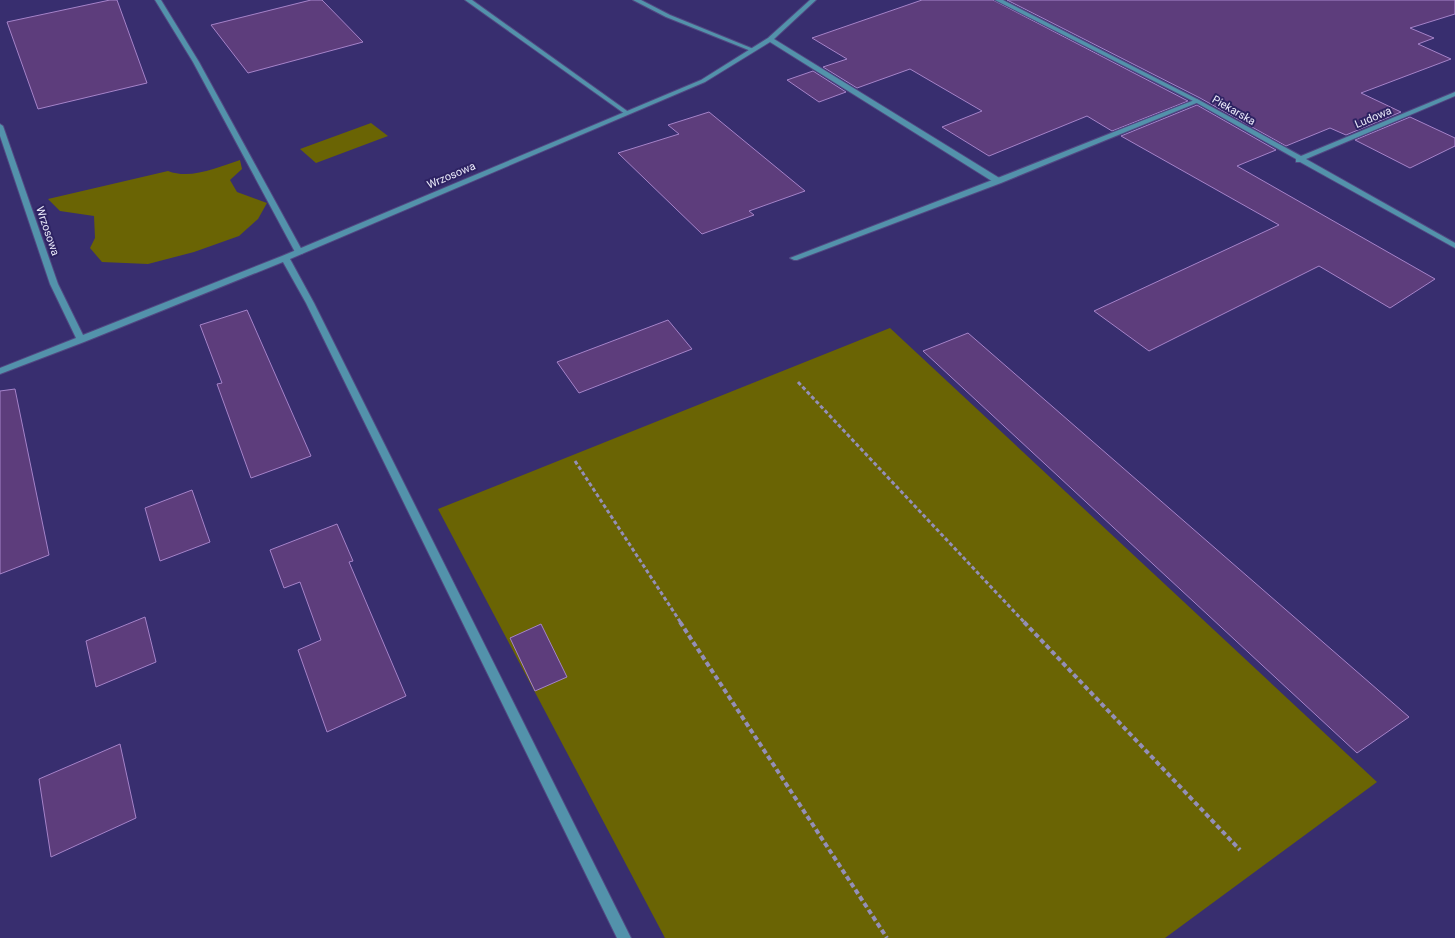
<svg xmlns="http://www.w3.org/2000/svg" width="1455" height="938" font-family="Roboto,sans-serif">
<style>
.green{fill:#6a6404}
.building{fill:#5d3d7c;stroke:#a583c9}
.lines{fill:none;stroke-linecap:round;stroke-linejoin:round}
.lane-casing{stroke:#514882;stroke-width:2}
.street-casing{stroke:#514882;stroke-width:2}
.path-far1{stroke:#948fb7;stroke-width:3;stroke-dasharray:4 2.5;stroke-linecap:butt}
.path{stroke:#948fb7;stroke-width:4;stroke-dasharray:5 3;stroke-linecap:butt}
.lane{fill:#5392ab;fill-rule:evenodd}
.street{fill:#5392ab;fill-rule:evenodd}
.labels{text-anchor:middle;stroke-width:4;stroke-linejoin:round;paint-order:stroke}
.far-street-label{font-size:11px;fill:#eaeafa;stroke:#2e2363}
</style>
<rect width="100%" height="100%" fill="#382e6f"/>
<g class="green">
<path d="M371,123L388,136L316,163L300,149Z"/>
<path d="M240,160L242,169L230,180L237,192L267,203L258,219L239,236L194,252L148,264L102,262L90,248L95,238L94,216L60,211L48,199L168,171C191,180 218,167 240,160Z"/>
<path d="M890,328L1377,782L1165,938H665L438,509Z"/>
</g>
<g class="building">
<path d="M110,0H117L147,83L38,109L7,22Z"/>
<path d="M311,0H322L363,42L248,73L211,25Z"/>
<path d="M922,0H993L1188,101L1112,131L1087,116L989,156L942,127L982,111L910,69L857,88L823,67L847,59L812,38Z"/>
<path d="M1007,0H1455V14L1410,28L1434,38L1418,44L1451,59L1361,93L1401,112L1346,135L1330,128L1286,146L1200,98Z"/>
<path d="M813,71L846,92L819,102L787,80Z"/>
<path d="M1197,105L1276,150L1237,166L1435,279L1390,308L1319,266L1149,351L1094,311L1279,225L1121,136Z"/>
<path d="M709,112L805,191L749,211L754,215L702,234L618,153L679,134L668,125Z"/>
<path d="M1410,117L1455,138V146L1410,168L1355,140Z"/>
<path d="M247,310L311,456L251,478L217,384L222,383L200,325Z"/>
<path d="M668,320L692,349L579,393L557,362Z"/>
<path d="M968,333L1409,717L1357,753L923,351Z"/>
<path d="M15,389L49,555L0,574V391Z"/>
<path d="M192,490L210,542L160,561L145,508Z"/>
<path d="M337,524L353,561L349,562L406,696L327,732L298,650L321,640L300,582L284,588L270,550Z"/>
<path d="M145,617L156,662L96,687L86,641Z"/>
<path d="M541,624L567,677L535,691L510,638Z"/>
<path d="M120,744L136,818L51,857L39,779Z"/>
</g>
<g class="lines">
<g class="lane-casing">
<g id="lane">
<path d="M155,0H161L199,62L303,252L302,254H299L295,252L193,62Z"/>
<path d="M465,0H472L630,113L625,114Z"/>
<path d="M633,0H641L670,15L756,50L751,51L666,17Z"/>
<path d="M1197,99L1200,101L1199,102L1001,183L797,260H794L790,258L995,179Z"/>
</g>
</g>
<g class="street-casing">
<g id="street">
<path d="M810,0H816L774,39L1001,179V183H995L770,42L705,82L290,259L314,303L631,938H617L306,303L283,262L84,342L0,374V368L76,338L50,284L0,136V124L3,126L58,284L83,335L282,256L701,80L768,38Z"/>
<path d="M995,0H1003L1199,100L1301,156L1455,92V96L1306,159L1455,243V248L1300,162H1296V159L1195,102Z"/>
</g>
</g>
<g class="path-far1">
<path d="M798,382L1025,623"/>
<path d="M575,461L681,623"/>
</g>
<g class="path">
<path d="M680,622L887,938"/>
<path d="M1024,622L1240,850"/>
</g>
<use href="#lane" class="lane"/>
<use href="#street" class="street"/>
</g>
<g class="labels">
<g class="far-street-label">
<text transform="translate(1234 110) rotate(30)" y="4">Piekarska</text>
<text transform="translate(1373 117) rotate(-23)" y="4">Ludowa</text>
<text transform="translate(451 175) rotate(-23)" y="4">Wrzosowa</text>
<text transform="translate(48 231) rotate(71)" y="4">Wrzosowa</text>
</g>
</g>
</svg>
